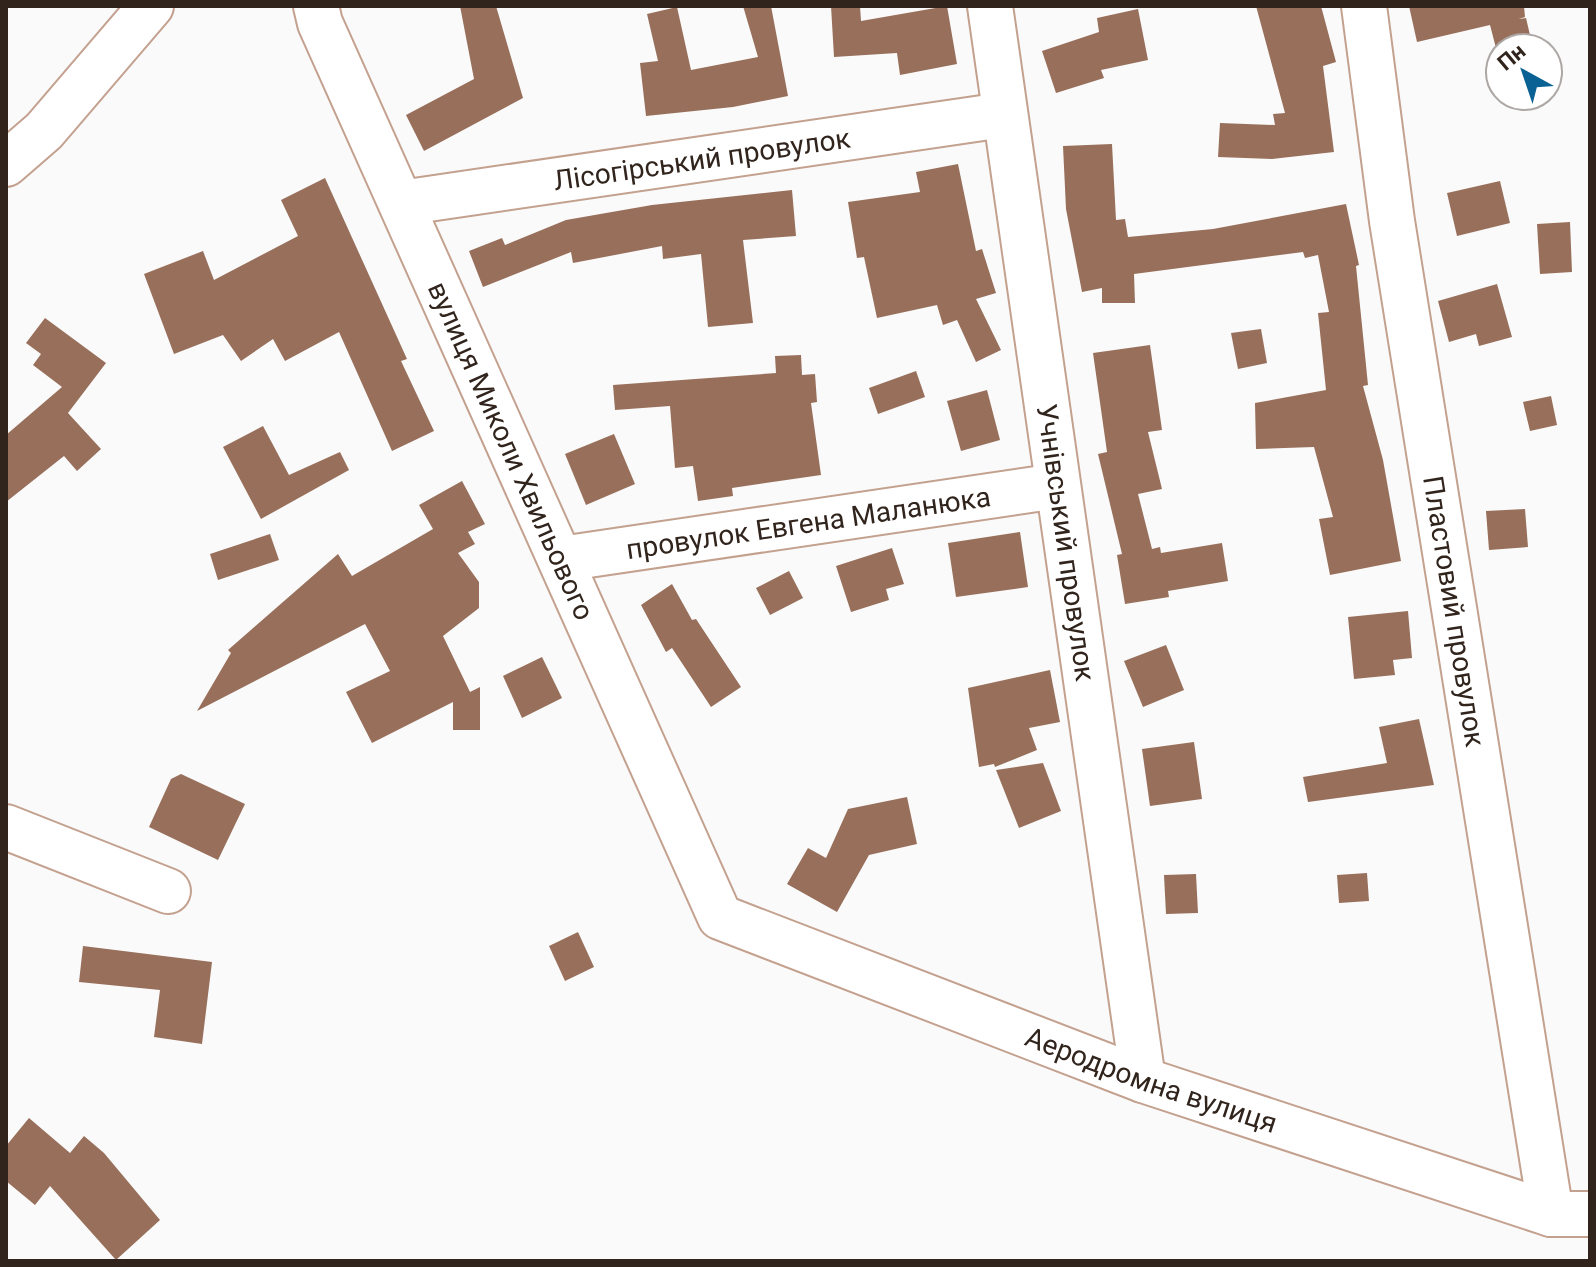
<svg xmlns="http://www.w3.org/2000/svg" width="1596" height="1267" font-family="Roboto,sans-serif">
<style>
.building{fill:#986f5a}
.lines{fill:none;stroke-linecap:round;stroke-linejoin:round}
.minor-casing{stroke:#c4a18f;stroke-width:48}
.minor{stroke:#fff;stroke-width:44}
.labels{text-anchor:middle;stroke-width:8;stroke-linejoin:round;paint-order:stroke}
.street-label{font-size:28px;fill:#31241d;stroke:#fff}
</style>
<rect width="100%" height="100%" fill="#fafafa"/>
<g class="building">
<path d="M460,6H496L523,98L424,151L406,115L474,79Z"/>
<path d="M743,6H771L788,96L733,107L646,116L640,63L658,61L647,14L677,7L691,70L758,57Z"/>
<path d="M831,6H860L861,21L947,6L957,64L900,75L897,53L834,57Z"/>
<path d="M1256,6H1321L1336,62L1323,66L1334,152L1272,159L1218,157L1220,123L1275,125L1273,114L1285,113Z"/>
<path d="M1409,6H1524L1525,17L1519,19L1526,18L1533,48H1496L1490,25L1417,42Z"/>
<path d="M1138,9L1148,60L1101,70L1104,78L1056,93L1042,51L1099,32L1097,18Z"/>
<path d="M1112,144L1116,220L1125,219L1128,237L1213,229L1346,204L1359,265L1356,266L1368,385L1363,386L1383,460L1401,561L1330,575L1319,519L1333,517L1314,447L1256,449L1255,403L1326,390L1318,313L1329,312L1318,255L1305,258L1303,252L1134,274L1135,303H1102V288L1082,292L1066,209L1063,146Z"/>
<path d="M958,164L976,251L982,249L996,293L976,299L1001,350L976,362L957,320L943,325L937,305L877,318L864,257L857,258L848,202L920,192L916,172Z"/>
<path d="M325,178L407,359L401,361L434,431L392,451L339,332L285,361L273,339L241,361L223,335L174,354L144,274L203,251L214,280L298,236L281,200Z"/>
<path d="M1500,181L1510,223L1457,236L1447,193Z"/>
<path d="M792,190L796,236L743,240L753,323L708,327L701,254L663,259L662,246L573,263L571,252L483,287L469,251L502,238L505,245L566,220L652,205Z"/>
<path d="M1570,222L1572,272L1540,274L1537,224Z"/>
<path d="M1497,284L1512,337L1479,346L1476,334L1449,342L1438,301Z"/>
<path d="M45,318L106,363L68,413L101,449L77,471L64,456L6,502V435L62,387L33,365L41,354L26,343Z"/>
<path d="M1261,329L1267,363L1238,369L1231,333Z"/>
<path d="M1150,345L1162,430L1148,432L1162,489L1138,494L1152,549L1160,547L1161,553L1222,543L1228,581L1168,591L1169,597L1125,604L1117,555L1122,554L1098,454L1107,452L1093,353Z"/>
<path d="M801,355L802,375L815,374L817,402L811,403L821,475L732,488L733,496L698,501L693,466L675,468L670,406L615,410L613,385L776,373L775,356Z"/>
<path d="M916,371L925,397L878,414L869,388Z"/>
<path d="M987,390L1000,440L961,451L947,401Z"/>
<path d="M1551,396L1557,425L1530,431L1523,402Z"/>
<path d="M263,426L289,475L340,452L349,470L261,519L223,447Z"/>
<path d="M614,434L635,484L586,505L565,454Z"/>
<path d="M462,481L485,524L468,532L475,544L458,553L479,582V608L443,636L470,692L480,687V730H453V702L372,743L346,692L390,671L365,624L197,711L231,653L228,650L338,554L352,576L433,529L419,505Z"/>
<path d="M1525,509L1528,547L1489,550L1486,511Z"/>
<path d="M1020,532L1028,587L956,597L948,543Z"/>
<path d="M270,534L279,560L218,580L210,554Z"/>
<path d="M892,548L904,584L886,589L889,600L851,612L836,566Z"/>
<path d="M789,571L803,598L770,615L756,588Z"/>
<path d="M672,584L692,620L696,619L741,687L711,707L672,648L666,652L641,605Z"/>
<path d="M1408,611L1412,658L1393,660L1395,675L1354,679L1348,617Z"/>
<path d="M1166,645L1184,690L1143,707L1124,661Z"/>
<path d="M542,657L562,698L522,718L503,676Z"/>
<path d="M1050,670L1060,722L1029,728L1037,750L995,767L994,764L979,767L968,688Z"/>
<path d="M1419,719L1434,785L1308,802L1303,777L1387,763L1379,727Z"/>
<path d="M1194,742L1202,799L1150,806L1142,749Z"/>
<path d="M1043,763L1061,811L1019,828L996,770Z"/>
<path d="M181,774L245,804L218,860L149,827L171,779Z"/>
<path d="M907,797L917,844L869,855L837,912L787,884L808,848L826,858L848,809Z"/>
<path d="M1367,873L1369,901L1339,903L1337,875Z"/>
<path d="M1196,874L1198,913L1166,914L1164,875Z"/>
<path d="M578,932L594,967L565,981L549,946Z"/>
<path d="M83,946L212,962L202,1044L154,1037L160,990L79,982Z"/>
<path d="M29,1118L70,1153L84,1136L104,1153L160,1220L116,1260L50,1186L35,1205L6,1181V1146Z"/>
</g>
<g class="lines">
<g class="minor-casing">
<g id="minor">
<path id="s1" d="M316,6L320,23L720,917L1143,1080L1551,1214H1590"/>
<path id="s2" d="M990,6L1143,1080"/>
<path id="s3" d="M1364,6L1392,221L1551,1214"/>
<path d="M6,164L44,131L151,6"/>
<path id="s4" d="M401,203L1003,115"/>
<path id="s5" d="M561,559L1057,486"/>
<path d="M6,827L168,891"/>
</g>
</g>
<use href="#minor" class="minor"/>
</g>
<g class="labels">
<g class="street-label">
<text dy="10" stroke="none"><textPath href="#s4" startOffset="304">Лісогірський провулок</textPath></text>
<text dy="10" stroke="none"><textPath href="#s1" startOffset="486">вулиця Миколи Хвильового</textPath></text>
<text dy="10" stroke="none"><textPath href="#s5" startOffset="250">провулок Евгена Маланюка</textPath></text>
<text dy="10" stroke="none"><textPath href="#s2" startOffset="542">Учнівський провулок</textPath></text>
<text dy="10" stroke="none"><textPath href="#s3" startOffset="612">Пластовий провулок</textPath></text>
<text dy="10" stroke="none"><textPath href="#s1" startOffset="1458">Аеродромна вулиця</textPath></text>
</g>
</g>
<rect width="1596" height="1267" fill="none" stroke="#31241d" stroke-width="16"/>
<g transform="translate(1524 72) rotate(320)"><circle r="38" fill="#ffffff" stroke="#ada7a5" stroke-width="2"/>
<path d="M0-6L14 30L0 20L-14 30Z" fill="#096293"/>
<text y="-12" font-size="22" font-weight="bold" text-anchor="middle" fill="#31241d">Пн</text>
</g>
</svg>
